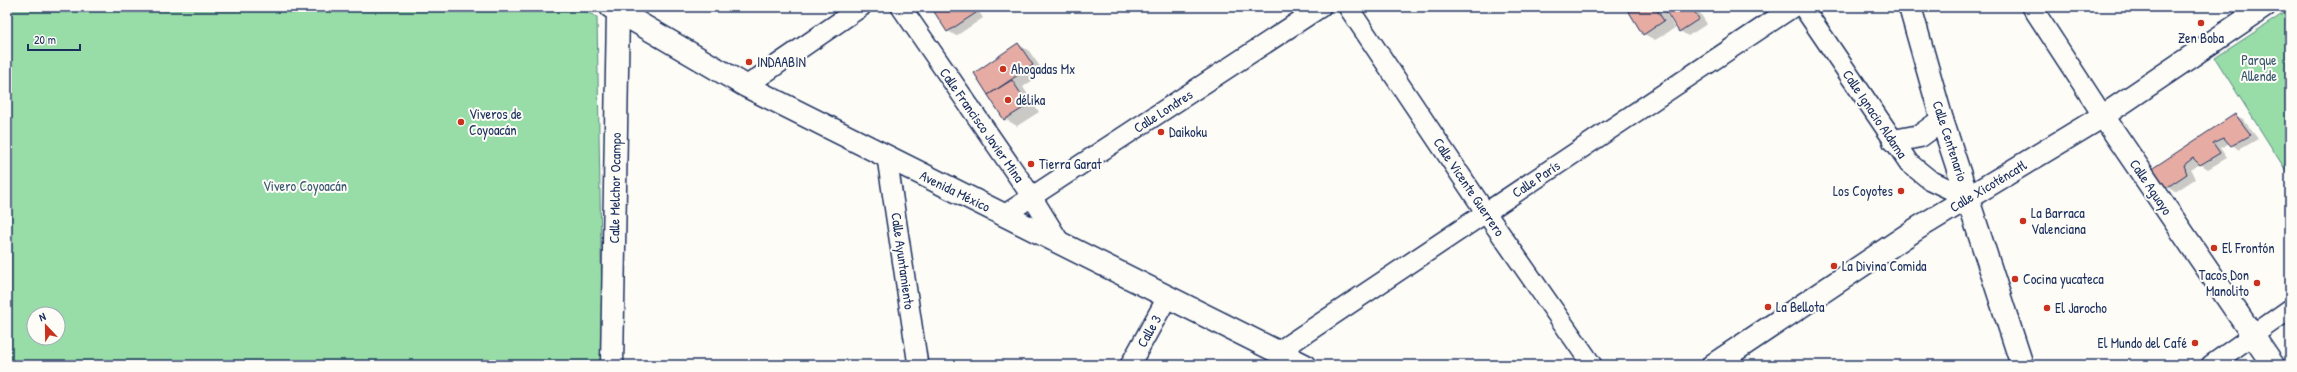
<svg xmlns="http://www.w3.org/2000/svg" width="2297" height="372" font-family="'Patrick Hand',sans-serif">
<style>
.green{fill:#98dca8;stroke:#5a8683;fill-rule:evenodd}
.shadow{fill:#0003}
.building{fill:#e6aca3;stroke:#1b2f5e}
.lines{fill:none;stroke-linecap:round;stroke-linejoin:round}
.street-casing{stroke:#1b2f5e;stroke-width:22}
.secondary-casing{stroke:#1b2f5e;stroke-width:25}
.street{stroke:#fdfcf7;stroke-width:19}
.secondary{stroke:#fdfcf7;stroke-width:22}
.poi-dot{fill:#c8321e;stroke:#fdfcf7;stroke-width:1.5}
.labels{text-anchor:middle;stroke-width:4;stroke-linejoin:round;paint-order:stroke}
.poi-label{font-size:14px;fill:#1b2f5e;stroke:#fdfcf7;text-anchor:start}
.park-label{font-size:14px;fill:#3a5a70;stroke:#fdfcf7}
.street-label{font-size:14px;fill:#1b2f5e;stroke:#fdfcf7}
</style>
<rect width="100%" height="100%" fill="#fdfcf7"/>
<filter id="ink" filterUnits="userSpaceOnUse"><feTurbulence type="fractalNoise" baseFrequency=".025" numOctaves="2"/><feDisplacementMap in="SourceGraphic" scale="8" xChannelSelector="R" yChannelSelector="G"/><feConvolveMatrix kernelMatrix="1 2 1 2 8 2 1 2 1" color-interpolation-filters="sRGB"/></filter>
<g filter="url(#ink)">
<g class="green">
<path d="M7,7H577L597,17L603,365H7ZM34,314H58V338H34Z"/>
<path d="M2290,9V177L2215,58Z"/>
</g>
<g class="shadow">
<path d="M932,7H976L983,18L956,36L948,31Z"/>
<path d="M1627,7H1662L1675,28L1655,40L1644,34Z"/>
<path d="M1665,7H1696L1707,24L1688,36L1680,31Z"/>
<path d="M1018,44L1029,51L1044,72L1023,87L1039,112L1017,126L1005,119L975,73Z"/>
<path d="M2235,115L2243,119L2258,139L2239,150L2230,143L2220,148L2227,158L2208,169L2200,164L2191,170L2195,179L2175,192L2167,187L2154,168Z"/>
</g>
<g class="building">
<path d="M931,7H972L976,13L947,32Z"/>
<path d="M1626,7H1655L1664,21L1643,35Z"/>
<path d="M1663,7H1691L1699,19L1679,32Z"/>
<path d="M1018,43L1033,65L988,95L974,73Z"/>
<path d="M1012,80L1028,105L1004,120L988,95Z"/>
<path d="M2235,114L2251,135L2231,146L2224,138L2213,143L2220,153L2200,165L2193,158L2184,165L2187,174L2166,188L2153,168Z"/>
</g>
<g class="lines">
<g class="street-casing">
<g id="street">
<path d="M901,7L1032,197L1061,244"/>
<path d="M1348,7L1486,213L1592,365"/>
<path d="M1803,7L1909,163L1930,180L1968,198"/>
<path d="M2032,7L2103,116"/>
<path d="M746,86L861,7"/>
<path d="M887,158L918,365"/>
<path d="M1004,215L1321,7"/>
<path d="M1279,351L1793,7"/>
<path d="M1130,365L1168,296"/>
<path d="M2211,365L2290,309"/>
</g>
</g>
<g class="secondary-casing">
<g id="secondary">
<path d="M611,7L746,86L1304,365"/>
<path d="M1910,7L1942,120L2022,365"/>
<path d="M2103,116L2273,365"/>
<path d="M1894,141L1920,136L1942,120"/>
<path d="M612,365L618,11"/>
<path d="M1713,365L1918,228L2103,116L2264,7"/>
</g>
</g>
<use href="#street" class="street"/>
<use href="#secondary" class="secondary"/>
</g>
</g>
<g class="poi-dot">
<circle cx="2201" cy="23" r="4"/>
<circle cx="749" cy="62" r="4"/>
<circle cx="1003" cy="69" r="4"/>
<circle cx="1008" cy="100" r="4"/>
<circle cx="461" cy="122" r="4"/>
<circle cx="1161" cy="132" r="4"/>
<circle cx="1031" cy="164" r="4"/>
<circle cx="1901" cy="191" r="4"/>
<circle cx="2023" cy="221" r="4"/>
<circle cx="2214" cy="248" r="4"/>
<circle cx="1834" cy="266" r="4"/>
<circle cx="2015" cy="279" r="4"/>
<circle cx="2257" cy="283" r="4"/>
<circle cx="1768" cy="307" r="4"/>
<circle cx="2047" cy="308" r="4"/>
<circle cx="2195" cy="343" r="4"/>
</g>
<g class="labels">
<g class="poi-label">
<text x="2201" y="43" text-anchor="middle">Zen Boba</text>
<text x="757" y="67">INDAABIN</text>
<text x="1011" y="74">Ahogadas Mx</text>
<text x="1016" y="105">délika</text>
<text x="469" y="119">Viveros de<tspan x="469" dy="16">Coyoacán</tspan></text>
<text x="1169" y="137">Daikoku</text>
<text x="1039" y="169">Tierra Garat</text>
<text x="1893" y="196" text-anchor="end">Los Coyotes</text>
<text x="2031" y="218">La Barraca<tspan x="2031" dy="16">Valenciana</tspan></text>
<text x="2222" y="253">El Frontón</text>
<text x="1842" y="271">La Divina Comida</text>
<text x="2249" y="280" text-anchor="end">Tacos Don<tspan x="2249" dy="16">Manolito</tspan></text>
<text x="2023" y="284">Cocina yucateca</text>
<text x="1776" y="312">La Bellota</text>
<text x="2055" y="313">El Jarocho</text>
<text x="2187" y="348" text-anchor="end">El Mundo del Café</text>
</g>
<g class="park-label">
<text x="2259" y="65">Parque<tspan x="2259" dy="16">Allende</tspan></text>
<text x="305" y="191">Vivero Coyoacán</text>
</g>
<g class="street-label">
<text transform="translate(1163 111) rotate(-33)" y="5">Calle Londres</text>
<text transform="translate(1875 114) rotate(56)" y="5">Calle Ignacio Aldama</text>
<text transform="translate(982 125) rotate(55)" y="5">Calle Francisco Javier Mina</text>
<text transform="translate(1950 141) rotate(72)" y="5">Calle Centenario</text>
<text transform="translate(1536 179) rotate(-34)" y="5">Calle París</text>
<text transform="translate(1988 186) rotate(-31)" y="5">Calle Xicoténcatl</text>
<text transform="translate(1469 187) rotate(56)" y="5">Calle Vicente Guerrero</text>
<text transform="translate(2151 187) rotate(56)" y="5">Calle Aguayo</text>
<text transform="translate(615 188) rotate(-89)" y="5">Calle Melchor Ocampo</text>
<text transform="translate(955 191) rotate(26)" y="5">Avenida México</text>
<text transform="translate(903 261) rotate(82)" y="5">Calle Ayuntamiento</text>
<text transform="translate(1149 331) rotate(-61)" y="5">Calle 3</text>
</g>
</g>
<rect width="2297" height="372" fill="none" stroke="#fdfcf7" stroke-width="24"/>
<rect x="12" y="12" width="2273" height="348" fill="none" stroke="#1b2f5e" stroke-width="1.5" filter="url(#ink)"/>
<g transform="translate(46 326) rotate(338)"><circle r="19" fill="#fdfcf7" stroke="#a3aaba"/>
<path d="M0-3L7 15L0 10L-7 15Z" fill="#c8321e"/>
<text y="-6" font-size="11" font-weight="bold" text-anchor="middle" fill="#1b2f5e">N</text>
</g>
<path d="M28 44v6h52v-6" fill="none" stroke="#1b2f5e" stroke-width="2"/>
<text x="34" y="44" font-size="12" fill="#1b2f5e" stroke="#fdfcf7" stroke-width="3" paint-order="stroke">20 m</text>
</svg>
